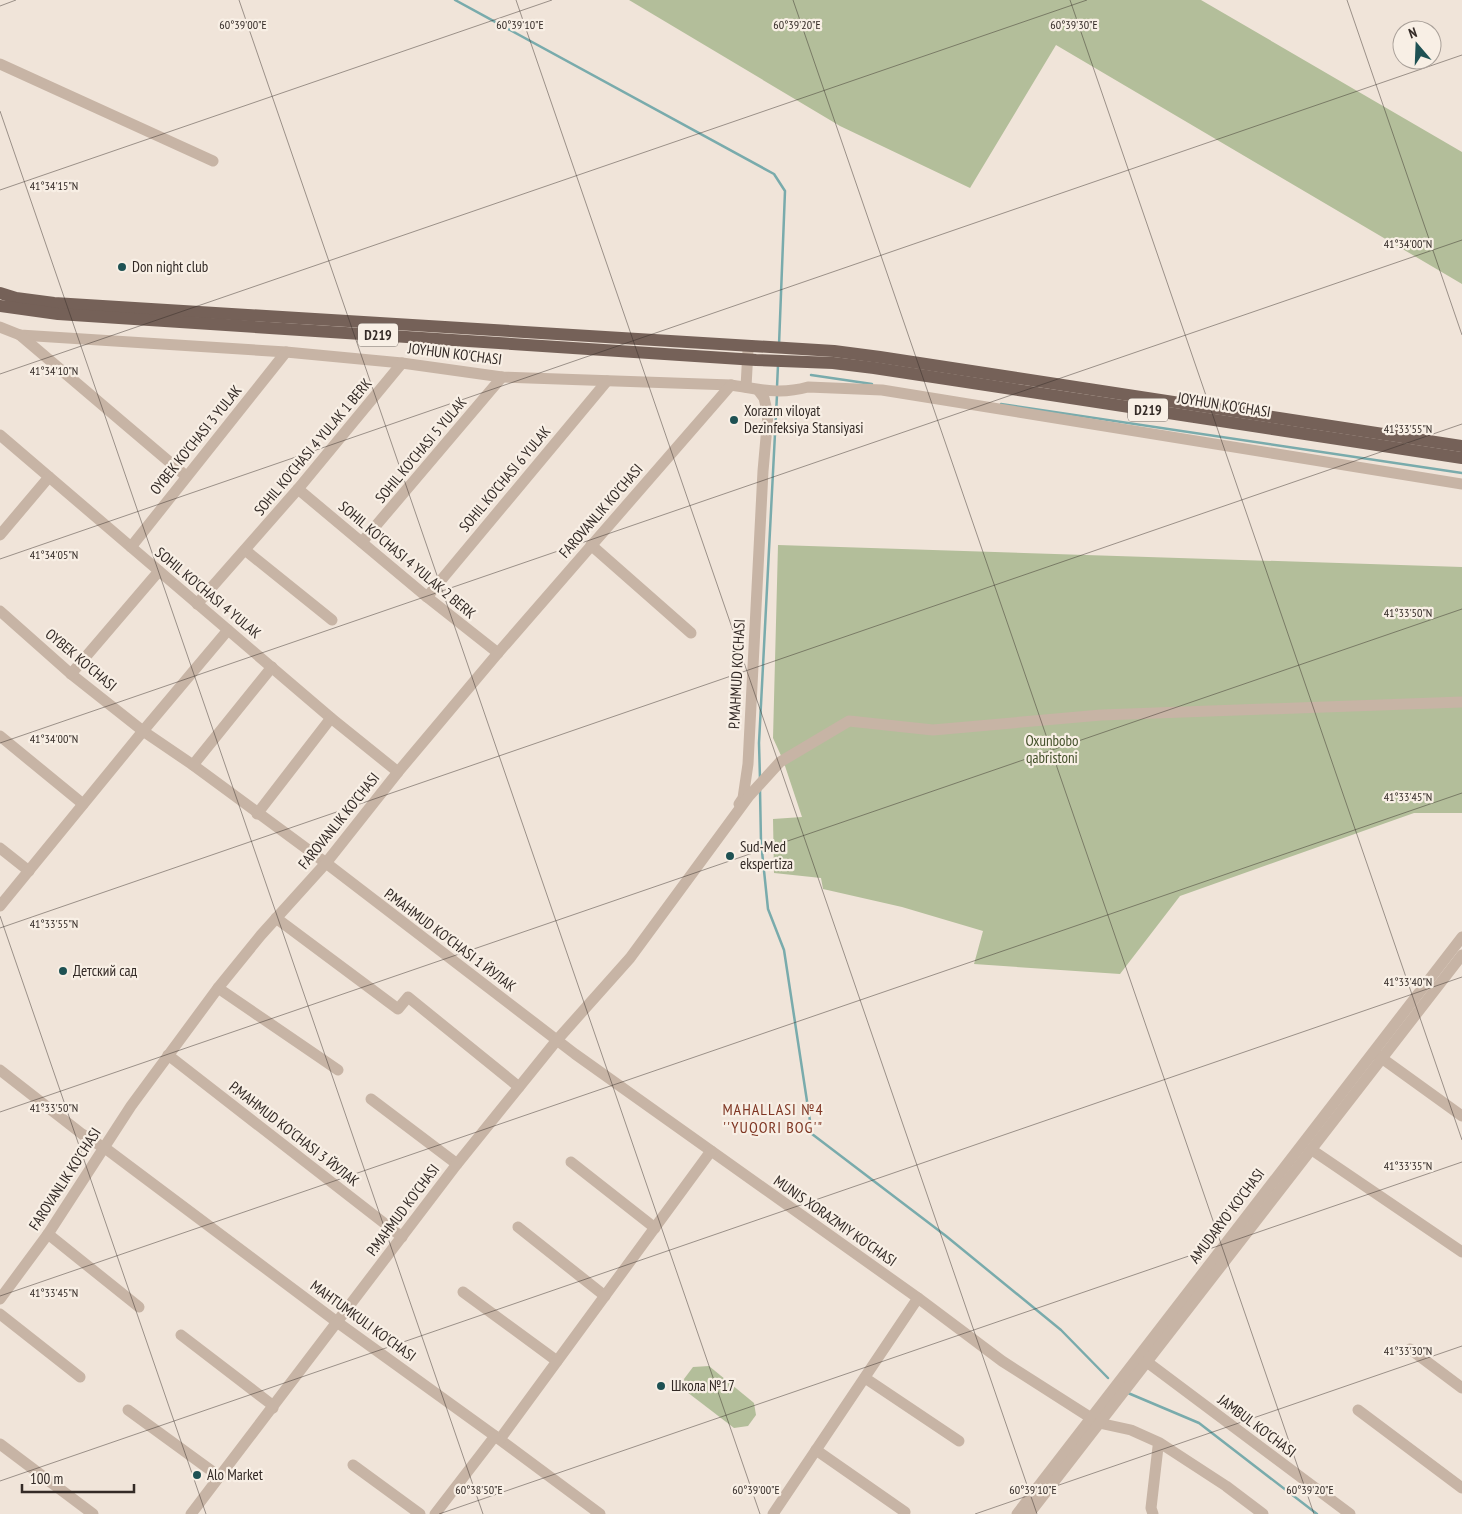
<svg xmlns="http://www.w3.org/2000/svg" width="1462" height="1514" font-family="'PT Sans Narrow',sans-serif">
<style>
.green{fill:#b3be9a}
.lines{fill:none;stroke-linecap:round;stroke-linejoin:round}
.stream{stroke:#79abac;stroke-width:2.5}
.minor{stroke:#c7b4a5;stroke-width:11}
.major{stroke:#756158;stroke-width:12}
.ticks{fill:none;stroke:#332a26;stroke-width:1;stroke-opacity:0.45}
.poi-dot{fill:#1e5153;stroke:#f8efe5;stroke-width:2}
.labels{text-anchor:middle;stroke-width:4.5;stroke-linejoin:round;paint-order:stroke}
.shield{fill:#f8efe5;stroke:#6e655f;stroke-width:1}
.shield-label{font-size:14px;font-weight:bold;fill:#332a26}
.poi-label{font-size:15px;fill:#332a26;stroke:#f8efe5;text-anchor:start}
.street-label{font-size:15px;fill:#332a26;stroke:#f8efe5}
.park-label{font-size:15px;fill:#44512b;stroke:#f8efe5}
.neighbourhood-label{font-size:16px;letter-spacing:1px;fill:#7f3623;stroke:#f8efe5}
.ticks-label{font-size:12px;text-anchor:middle;fill:#332a26;stroke:#f8efe5;stroke-width:4.5;stroke-linejoin:round;paint-order:stroke}
</style>
<rect width="100%" height="100%" fill="#f0e4d9"/>
<g class="green">
<path d="M629,0H1201L1462,152V284L1056,45L970,188L840,126Z"/>
<path d="M778,545L1462,567V813H1414L1180,896L1120,974L974,964L983,931L902,907L823,889L821,878L774,873L773,819L802,817L783,760L773,738Z"/>
<path d="M709,1366L754,1403L756,1415L748,1426L734,1428L687,1392L684,1379L693,1367Z"/>
</g>
<g class="lines">
<g class="stream">
<path d="M455,0L774,174L785,191L779,345"/>
<path d="M811,375L872,384"/>
<path d="M777,387L778,365"/>
<path d="M1001,404L1462,473"/>
<path d="M760,779L759,743L777,395"/>
<path d="M760,790L761,842L768,909L784,950L812,1134L946,1236L1061,1330L1108,1378"/>
<path d="M1128,1393L1199,1423L1317,1514"/>
</g>
<g class="minor">
<path d="M0,64L213,161"/>
<path d="M0,327L20,335L286,352L402,363L502,377L731,385C759,389 779,395 808,387L882,390L1462,484"/>
<path d="M20,335L186,476"/>
<path d="M746,387L748,350"/>
<path d="M0,435L331,718L398,772"/>
<path d="M298,489L427,597L498,653"/>
<path d="M0,535L49,477"/>
<path d="M362,542L502,377"/>
<path d="M591,545L691,633"/>
<path d="M131,547L286,352"/>
<path d="M245,550L332,620"/>
<path d="M427,597L607,381"/>
<path d="M197,604L298,489L402,363"/>
<path d="M0,611L71,674L143,731L193,765L326,863L575,1054L918,1298L1002,1361L1099,1423L1131,1430L1160,1443L1226,1486L1263,1514"/>
<path d="M71,674L159,571"/>
<path d="M0,736L83,804"/>
<path d="M193,765L272,667"/>
<path d="M739,804L743,798L748,764L763,471L768,415L764,398L758,390"/>
<path d="M257,814L331,718"/>
<path d="M0,848L29,871"/>
<path d="M0,906L143,731L228,630"/>
<path d="M276,918L398,1009L408,997L519,1087"/>
<path d="M218,988L338,1070"/>
<path d="M1376,1054L1462,1116"/>
<path d="M168,1055L402,1237"/>
<path d="M0,1070L82,1134L109,1151L337,1322L495,1436L600,1514"/>
<path d="M371,1099L457,1164"/>
<path d="M1312,1150L1462,1252"/>
<path d="M571,1162L655,1228"/>
<path d="M518,1227L605,1296"/>
<path d="M48,1234L139,1307"/>
<path d="M463,1292L557,1361"/>
<path d="M0,1299L48,1234L131,1106L218,988L261,935L326,863L398,772L498,653L731,385"/>
<path d="M0,1314L80,1377"/>
<path d="M181,1335L271,1404L273,1408"/>
<path d="M1410,1349L1462,1388"/>
<path d="M1147,1362L1350,1514"/>
<path d="M865,1378L959,1441"/>
<path d="M128,1410L220,1477"/>
<path d="M1358,1410L1462,1488"/>
<path d="M500,1439L711,1151"/>
<path d="M0,1444L93,1514"/>
<path d="M816,1450L905,1512"/>
<path d="M353,1465L420,1514"/>
<path d="M191,1514L457,1164L557,1040L630,958L749,796L780,762L849,721L933,730L1101,715L1462,702"/>
<path d="M435,1514L495,1436"/>
<path d="M773,1514L918,1298"/>
<path d="M1017,1514L1462,937"/>
<path d="M1029,1514L1462,955"/>
<path d="M1153,1514L1151,1508L1158,1447"/>
</g>
<g class="major">
<path d="M0,293L16,298L54,303L834,351L880,357L1462,446"/>
<path d="M0,306L58,314L756,360L833,363L874,368L1462,458"/>
</g>
</g>
<path class="ticks" d="M239,0L760,1514M516,0L1037,1514M793,0L1314,1514M1070,0L1462,1140M1347,0L1462,335M0,6L16,0M0,111L483,1514M0,190L552,0M0,374L1087,0M0,559L1462,55M0,743L1462,240M0,916L206,1514M0,928L1462,424M0,1112L1462,609M0,1296L1462,793M0,1481L1462,977M439,1514L1462,1162M975,1514L1462,1346"/>
<g class="poi-dot">
<circle cx="122" cy="267" r="5"/>
<circle cx="734" cy="420" r="5"/>
<circle cx="730" cy="856" r="5"/>
<circle cx="63" cy="971" r="5"/>
<circle cx="661" cy="1386" r="5"/>
<circle cx="197" cy="1475" r="5"/>
</g>
<g class="labels">
<g class="shield">
<rect x="358" y="323.5" width="40" height="23" rx="4"/>
<rect x="1128" y="398.5" width="40" height="23" rx="4"/>
</g>
<g class="shield-label">
<text x="378" y="340">D219</text>
<text x="1148" y="415">D219</text>
</g>
<g class="poi-label">
<text x="132" y="272">Don night club</text>
<text x="744" y="416">Xorazm viloyat<tspan x="744" dy="17">Dezinfeksiya Stansiyasi</tspan></text>
<text x="740" y="852">Sud-Med<tspan x="740" dy="17">ekspertiza</tspan></text>
<text x="73" y="976">Детский сад</text>
<text x="671" y="1391">Школа №17</text>
<text x="207" y="1480">Alo Market</text>
</g>
<g class="street-label">
<text transform="translate(455 354) rotate(7)" y="5">JOYHUN KO'CHASI</text>
<text transform="translate(1224 405) rotate(9)" y="5">JOYHUN KO'CHASI</text>
<text transform="translate(196 440) rotate(-51)" y="5">OYBEK KO'CHASI 3 YULAK</text>
<text transform="translate(313 447) rotate(-50)" y="5">SOHIL KO'CHASI 4 YULAK 1 BERK</text>
<text transform="translate(421 450) rotate(-50)" y="5">SOHIL KO'CHASI 5 YULAK</text>
<text transform="translate(505 479) rotate(-50)" y="5">SOHIL KO'CHASI 6 YULAK</text>
<text transform="translate(601 511) rotate(-49)" y="5">FAROVANLIK KO'CHASI</text>
<text transform="translate(407 560) rotate(40)" y="5">SOHIL KO'CHASI 4 YULAK 2 BERK</text>
<text transform="translate(208 593) rotate(40)" y="5">SOHIL KO'CHASI 4 YULAK</text>
<text transform="translate(81 660) rotate(40)" y="5">OYBEK KO'CHASI</text>
<text transform="translate(737 674) rotate(-87)" y="5">P.MAHMUD KO'CHASI</text>
<text transform="translate(339 821) rotate(-51)" y="5">FAROVANLIK KO'CHASI</text>
<text transform="translate(450 940) rotate(37)" y="5">P.MAHMUD KO'CHASI 1 ЙУЛАК</text>
<text transform="translate(294 1134) rotate(38)" y="5">P.MAHMUD KO'CHASI 3 ЙУЛАК</text>
<text transform="translate(65 1179) rotate(-57)" y="5">FAROVANLIK KO'CHASI</text>
<text transform="translate(403 1210) rotate(-53)" y="5">P.MAHMUD KO'CHASI</text>
<text transform="translate(1227 1216) rotate(-53)" y="5">AMUDARYO' KO'CHASI</text>
<text transform="translate(835 1221) rotate(35)" y="5">MUNIS XORAZMIY KO'CHASI</text>
<text transform="translate(363 1321) rotate(36)" y="5">MAHTUMKULI KO'CHASI</text>
<text transform="translate(1257 1426) rotate(37)" y="5">JAMBUL KO'CHASI</text>
</g>
<g class="park-label">
<text x="1052" y="746">Oxunbobo<tspan x="1052" dy="17">qabristoni</tspan></text>
</g>
<g class="neighbourhood-label">
<text x="773" y="1115">MAHALLASI №4<tspan x="773" dy="18">''YUQORI BOG'"</tspan></text>
</g>
</g>
<g class="ticks-label">
<text x="243" y="29">60°39'00"E</text>
<text x="520" y="29">60°39'10"E</text>
<text x="797" y="29">60°39'20"E</text>
<text x="1074" y="29">60°39'30"E</text>
<text x="54" y="190">41°34'15"N</text>
<text x="1408" y="248">41°34'00"N</text>
<text x="54" y="375">41°34'10"N</text>
<text x="1408" y="433">41°33'55"N</text>
<text x="54" y="559">41°34'05"N</text>
<text x="1408" y="617">41°33'50"N</text>
<text x="54" y="743">41°34'00"N</text>
<text x="1408" y="801">41°33'45"N</text>
<text x="54" y="928">41°33'55"N</text>
<text x="1408" y="986">41°33'40"N</text>
<text x="54" y="1112">41°33'50"N</text>
<text x="1408" y="1170">41°33'35"N</text>
<text x="54" y="1297">41°33'45"N</text>
<text x="1408" y="1355">41°33'30"N</text>
<text x="479" y="1494">60°38'50"E</text>
<text x="756" y="1494">60°39'00"E</text>
<text x="1033" y="1494">60°39'10"E</text>
<text x="1310" y="1494">60°39'20"E</text>
</g>
<g transform="translate(1417 45) rotate(341)"><circle r="24" fill="#f8efe5" stroke="#a9a099"/>
<path d="M0-4L9 19L0 12L-9 19Z" fill="#1e5153"/>
<text y="-8" font-size="14" font-weight="bold" text-anchor="middle" fill="#332a26">N</text>
</g>
<path d="M22 1484v8h112v-8" fill="none" stroke="#332a26" stroke-width="2.5"/>
<text x="30" y="1484" font-size="15" fill="#332a26" stroke="#f8efe5" stroke-width="4" paint-order="stroke">100 m</text>
</svg>
